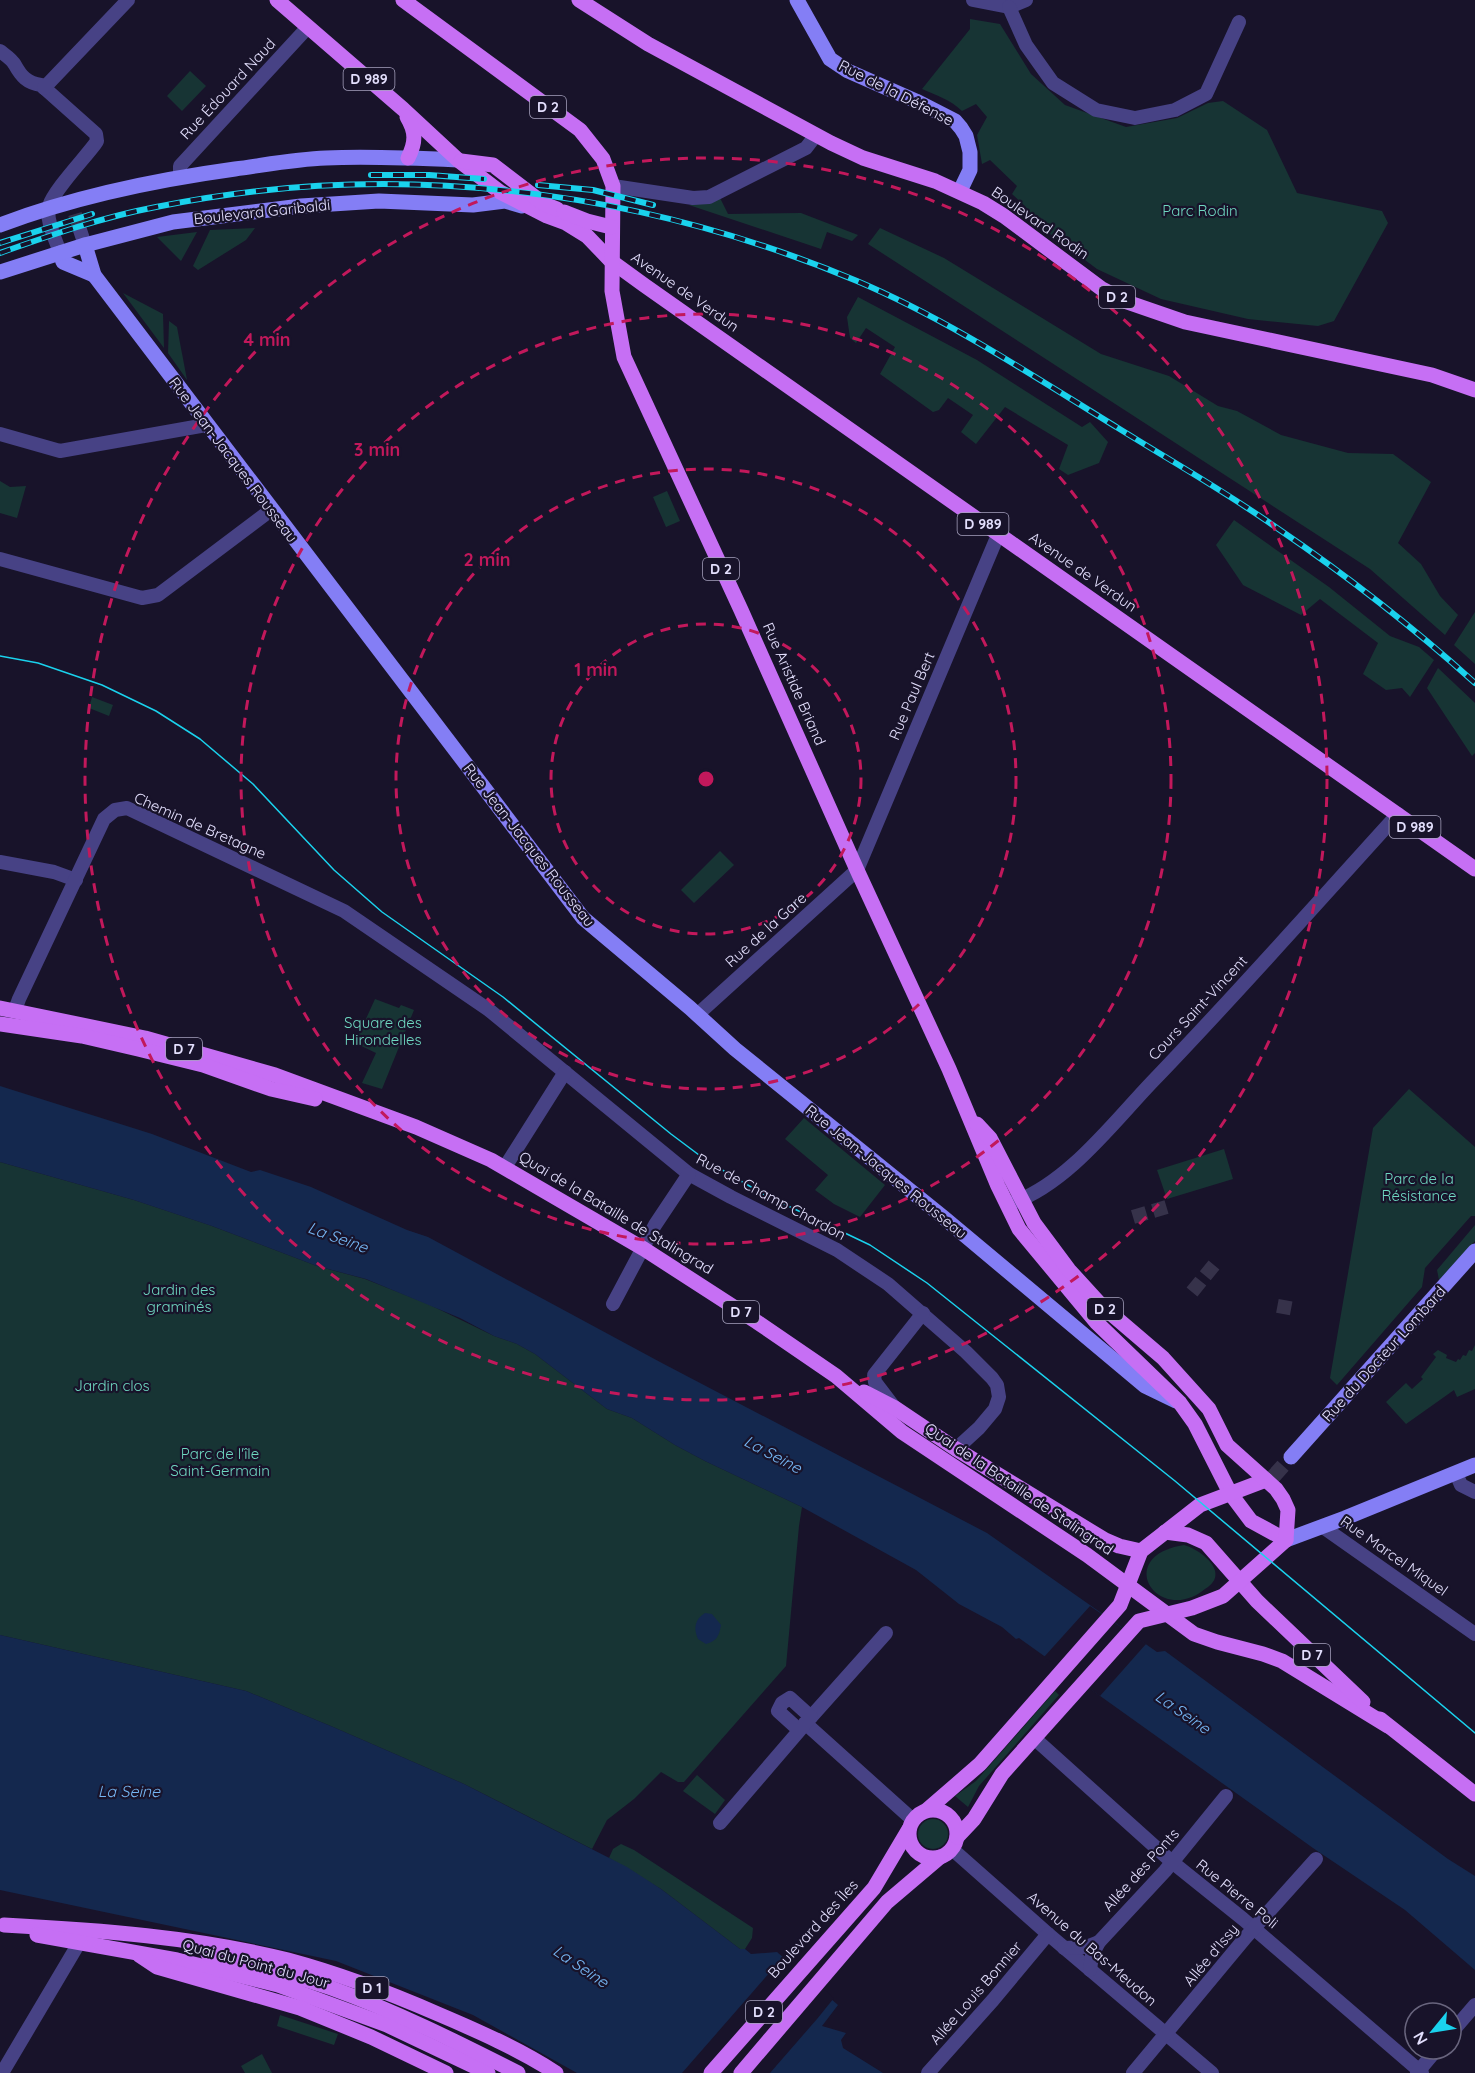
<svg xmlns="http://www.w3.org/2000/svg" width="1475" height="2073" font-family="Quicksand,sans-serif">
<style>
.green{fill:#173434}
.water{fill:#14284e}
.pier{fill:#18132a}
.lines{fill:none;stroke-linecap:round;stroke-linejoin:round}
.street-tunnel{stroke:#36324a;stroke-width:14;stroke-dasharray:14 7;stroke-linecap:butt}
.secondary-tunnel{stroke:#36324a;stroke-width:15;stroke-dasharray:15 8;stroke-linecap:butt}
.street{stroke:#474285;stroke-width:14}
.secondary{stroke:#847ef5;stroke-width:15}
.primary{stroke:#c66ff4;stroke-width:15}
.tram{stroke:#1ad2ed;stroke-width:1.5}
.rail-casing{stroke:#1ad2ed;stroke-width:6}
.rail{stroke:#18132a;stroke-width:4;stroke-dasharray:11;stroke-linecap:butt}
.ring{fill:none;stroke:#c2185b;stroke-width:3;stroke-dasharray:10 8}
.labels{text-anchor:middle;stroke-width:4.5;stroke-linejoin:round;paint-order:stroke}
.shield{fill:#18132a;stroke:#a6a2be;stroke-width:1.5}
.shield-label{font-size:14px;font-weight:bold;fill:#e3dffd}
.street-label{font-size:15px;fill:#e3dffd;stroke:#18132a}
.park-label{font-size:15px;fill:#6fd8c1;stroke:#18132a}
.water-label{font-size:16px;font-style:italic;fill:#75b6f4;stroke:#18132a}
.centre{fill:#c2185b;stroke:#18132a;stroke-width:3}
.ring-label{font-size:18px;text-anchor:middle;font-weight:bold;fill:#c2185b;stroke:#18132a;stroke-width:4.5;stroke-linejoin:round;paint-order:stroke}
</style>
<rect width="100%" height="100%" fill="#18132a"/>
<g class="green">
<path d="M970,19L1000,24L1031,74L1065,105L1126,127L1177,118L1208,103L1223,101L1267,130L1297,193L1382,211L1388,223L1334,321L1318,326L1248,319L1161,299L1097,269L1042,228L1025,206L1012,194L1017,186L990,160L982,164L977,135L987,117L976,104L962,111C951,100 936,95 922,89L970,29Z"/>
<path d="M190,71L206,86L182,111L167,96Z"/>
<path d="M720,198L728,214L801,213L858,235L852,241L827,232L821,249L689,205Z"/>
<path d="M255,228L246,240L198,270L193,266L210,230Z"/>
<path d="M880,228L944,258L1101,354L1169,376L1218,406L1237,411L1281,435L1348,453L1393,454L1431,482L1398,543L1421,564L1440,596L1458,615L1445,635L1370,569L868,244Z"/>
<path d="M197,232L181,261L157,237Z"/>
<path d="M123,293L163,314L164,348Z"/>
<path d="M858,297L977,360L1082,427L1090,422L1108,442L1099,463L1068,475L1059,469L1068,445L1005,407L976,444L961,432L973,415L948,398L939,410L933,412L880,374L895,347L866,328L856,343L850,338L847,317Z"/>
<path d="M169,321L177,327L187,380L168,353Z"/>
<path d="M0,481L10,487L26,486L17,518L0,513Z"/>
<path d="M667,491L680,521L666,527L653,497Z"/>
<path d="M1234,520L1329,587L1390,636L1419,647L1434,660L1410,697L1402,688L1386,690L1363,674L1378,643L1320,599L1301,615L1243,585L1216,545Z"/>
<path d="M1475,612V664L1454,645Z"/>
<path d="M1438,668L1475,703V753L1472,756L1427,688Z"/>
<path d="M92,697L113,705L109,716L89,708Z"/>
<path d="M720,851L734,865L694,903L681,890Z"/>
<path d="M375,999L399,1008L401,1005L414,1010L382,1089L362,1083L376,1053L355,1043Z"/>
<path d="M1409,1089L1475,1147V1216H1471L1425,1268L1422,1287L1337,1385L1330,1378L1373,1128Z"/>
<path d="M804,1118L885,1185L860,1217L834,1204L815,1190L828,1175L785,1139Z"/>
<path d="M1224,1149L1233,1179L1167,1199L1157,1170Z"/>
<path d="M0,1162L134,1200L212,1226L317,1266L365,1279L428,1304L494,1336L517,1344L535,1354L607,1409L632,1418L675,1445L705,1461L802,1507L799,1526L786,1666L684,1782H678L661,1772L634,1799L607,1820L592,1849L464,1784L333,1727L246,1691L0,1635Z"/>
<path d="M1475,1225V1241L1439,1280L1437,1270Z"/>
<path d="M1475,1345V1389L1457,1397L1454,1390L1406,1424L1386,1402L1406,1383L1412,1389L1423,1379L1421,1377L1436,1357L1433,1354L1438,1350L1447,1355L1446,1358L1456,1362L1458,1359L1460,1360L1463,1355L1466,1356L1469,1350L1472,1351Z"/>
<path d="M1184,1545C1199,1549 1230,1571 1208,1587C1203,1590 1198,1595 1192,1597C1150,1614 1119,1555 1184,1545Z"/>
<path d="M1055,1691L1059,1695L979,1786L968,1807L955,1796L976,1781Z"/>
<path d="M697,1775L725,1800L715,1814L683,1791Z"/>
<circle cx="933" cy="1834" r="15"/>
<path d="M621,1844L634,1850L753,1928L752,1938L745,1949H740L661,1889L609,1858L613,1849Z"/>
<path d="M280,2015L338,2034L334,2045L277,2026Z"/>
<path d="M262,2054L272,2073H245L241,2066Z"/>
</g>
<g class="water">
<path d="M0,1086L152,1134L251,1172L260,1170L311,1187L407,1230L428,1237L660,1362L987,1533L1157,1652L1165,1651L1448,1859L1475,1876V1970L1405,1910L1313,1848L1019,1638L1016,1639L1002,1627L959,1604L916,1570L802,1507L705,1461L675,1445L632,1418L607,1409L535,1354L517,1344L494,1336L460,1318L366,1279L317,1266L212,1226L134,1200L0,1162Z"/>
<path d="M705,1613L712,1614L721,1625C719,1636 717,1641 706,1644L698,1639C693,1628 695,1619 705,1613Z"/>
<path d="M0,1635L246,1691L333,1727L464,1784L627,1867L661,1889L740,1949H745L751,1954L777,1952L838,2005L822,2026L846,2033L841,2040L843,2048L883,2073H577L473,2015L336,1961L0,1890Z"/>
</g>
<g class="pier">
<path d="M1090,1606L1146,1644L1100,1696L1044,1657Z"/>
<path d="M785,1955L834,1998L817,2019L770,2073H682Z"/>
</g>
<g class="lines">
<g class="street-tunnel">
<path d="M75,214L80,230"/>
<path d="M1133,1217L1173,1205"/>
<path d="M1192,1292L1214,1265"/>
<path d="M1283,1314L1286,1298"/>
</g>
<path class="secondary-tunnel" d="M1273,1477L1291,1457"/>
<g class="street">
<path d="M973,0L1009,7L1026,0"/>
<path d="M1009,7L1026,45L1053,83L1096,110L1135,118L1175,110L1206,94L1239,22"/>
<path d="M0,51C5,55 12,59 15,65C21,76 27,83 41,85L96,134L97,141L95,144C84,159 54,190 49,206C45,219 56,240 60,253"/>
<path d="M44,88L128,0"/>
<path d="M180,176V166L308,27"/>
<path d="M613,186L693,198L709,197L806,148L816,135"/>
<path d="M80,230L85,245"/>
<path d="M0,434L60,451L206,425"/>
<path d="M0,559L142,598L158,595L271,510"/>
<path d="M0,862L54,872L76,880"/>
<path d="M15,1010L19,999L104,819L115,810L127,808L344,911L489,1010L689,1174L731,1197L837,1250L888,1284L966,1352L992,1378L997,1385L999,1397L995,1409L979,1428L956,1449"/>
<path d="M697,1015L857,870L998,535"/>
<path d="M505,1167L565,1072"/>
<path d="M1012,1203C1067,1184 1112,1124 1152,1082C1236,995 1316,904 1398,814"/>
<path d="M613,1304L655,1225L689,1174"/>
<path d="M894,1407L875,1382L874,1375L923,1313"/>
<path d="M1456,1473L1461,1485L1475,1492"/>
<path d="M1323,1527L1475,1634"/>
<path d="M811,1717L886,1633"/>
<path d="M805,1723L913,1820"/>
<path d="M1034,1738L1172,1862L1243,1919L1422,2073"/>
<path d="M720,1823L811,1717L790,1698L782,1703L778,1711L799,1730"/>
<path d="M952,1849L1048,1934L1212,2073"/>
<path d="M1064,1948L1086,1947L1099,1942"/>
<path d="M1090,1970L1092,1955L1099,1942L1165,1871L1226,1796"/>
<path d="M1451,2033L1475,2005"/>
<path d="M2,2073L79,1943"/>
<path d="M928,2073L993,2000L1048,1934"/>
<path d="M1133,2073L1246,1937L1316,1859"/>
<path d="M1417,2073L1437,2049"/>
</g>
<g class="secondary">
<path d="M797,0L830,59L848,71L916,101L955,121L961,128L966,136L970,152V170L960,191"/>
<path d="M0,225C76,196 155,180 235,169C265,165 296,159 326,158C370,156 414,158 458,160"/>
<path d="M85,245L94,275L583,918L690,1008L735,1049L943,1217L1145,1386L1176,1401"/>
<path d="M60,253L63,262L94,275"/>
<path d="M0,272L85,245L173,222L301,206L379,201L473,205L505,201L522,206"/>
<path d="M1291,1457L1475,1251"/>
<path d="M1286,1540L1345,1518L1475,1465"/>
</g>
<g class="primary">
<path d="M277,0L403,109L458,160L500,192L547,216L566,223L587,236L611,261L644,285L1475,869"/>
<path d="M403,0L580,130L603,159L613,186L612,291L624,357L741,610L857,870L949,1069L998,1186L1019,1229L1096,1322L1180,1403L1195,1424L1230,1493L1251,1521L1286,1540"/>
<path d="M579,0L648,44L831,143L863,158L935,181L983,203L1004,216L1102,289L1127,302L1185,322L1432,375L1475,390"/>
<path d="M407,117C416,132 416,142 408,158"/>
<path d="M461,161L493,165L544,204L557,209"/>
<path d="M564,212L587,221L611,227"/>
<path d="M0,1008L145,1038L275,1075L416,1127L491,1160L644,1249L757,1322L836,1376L902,1432L1087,1555L1194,1634L1217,1642L1263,1654L1282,1661L1388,1726"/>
<path d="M0,1024L82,1036L138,1049L203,1065L271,1089L315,1099"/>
<path d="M864,1392L895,1408L956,1449L1105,1540L1119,1546L1141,1551"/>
<path d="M1165,1532L1188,1535L1206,1543L1257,1601L1363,1702"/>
<path d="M1380,1719L1475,1794"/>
<circle cx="933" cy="1834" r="24"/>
<path d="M927,1810L980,1764L1120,1605L1141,1551L1200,1505L1266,1480"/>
<path d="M957,1837L974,1819L1002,1774L1139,1621L1192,1608L1223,1596L1286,1540L1288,1510L1283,1499L1276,1489L1227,1445L1209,1409L1163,1358L1101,1305L1069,1270L1034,1223L990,1138L977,1124"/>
<path d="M4,1925C99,1930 195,1937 288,1960C340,1974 390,1993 438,2014C478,2031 519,2049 556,2073"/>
<path d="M37,1935L177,1960L278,1985L387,2025L488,2073"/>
<path d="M208,1954C249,1964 291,1974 331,1988C395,2011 457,2042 518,2073"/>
<path d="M139,1955L157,1967L300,2008L371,2037L446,2073"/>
<path d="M711,2073L874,1888L909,1829"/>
<path d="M741,2073L887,1902L940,1857"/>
</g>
<path class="tram" d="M0,656L38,663L102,685L156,711L200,739L253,784L334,870L382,912L503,997L671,1134L707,1161L763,1194L870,1245L927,1283L1175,1481L1475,1733"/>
<g class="rail-casing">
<g id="rail">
<path d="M371,175H429L484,179"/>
<path d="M538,185L593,190L653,205"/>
<path d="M0,243L92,214"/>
<path d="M0,253C51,235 103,217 156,207C391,159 636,188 857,281C949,320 1033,376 1118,428C1171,461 1226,492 1277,528C1346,575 1413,627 1475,683"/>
</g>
</g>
<use href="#rail" class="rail"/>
</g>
<g class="ring">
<circle cx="706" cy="779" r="155"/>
<circle cx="706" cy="779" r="310"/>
<circle cx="706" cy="779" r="465"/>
<circle cx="706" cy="779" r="621"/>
</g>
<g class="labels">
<g class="shield">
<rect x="343.5" y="68" width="51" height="22" rx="4.5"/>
<rect x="530" y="96" width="36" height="22" rx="4.5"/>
<rect x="1099" y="286" width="36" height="22" rx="4.5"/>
<rect x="957.5" y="513" width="51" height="22" rx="4.5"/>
<rect x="703" y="558" width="36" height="22" rx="4.5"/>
<rect x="1389.5" y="816" width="51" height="22" rx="4.5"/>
<rect x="166" y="1038" width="36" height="22" rx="4.5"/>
<rect x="1087" y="1298" width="36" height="22" rx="4.5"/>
<rect x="723" y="1301" width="36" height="22" rx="4.5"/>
<rect x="1294" y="1644" width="36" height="22" rx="4.5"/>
<rect x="355.5" y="1977" width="33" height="22" rx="4.5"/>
<rect x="746" y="2001" width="36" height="22" rx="4.5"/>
</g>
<g class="shield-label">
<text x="369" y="84">D 989</text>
<text x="548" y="112">D 2</text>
<text x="1117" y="302">D 2</text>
<text x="983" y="529">D 989</text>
<text x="721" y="574">D 2</text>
<text x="1415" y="832">D 989</text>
<text x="184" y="1054">D 7</text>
<text x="1105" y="1314">D 2</text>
<text x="741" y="1317">D 7</text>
<text x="1312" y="1660">D 7</text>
<text x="372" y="1993">D 1</text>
<text x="764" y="2017">D 2</text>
</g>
<g class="street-label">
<text transform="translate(228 89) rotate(-47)" y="5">Rue Édouard Naud</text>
<text transform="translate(896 93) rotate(27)" y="5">Rue de la Défense</text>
<text transform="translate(262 212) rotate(-6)" y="5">Boulevard Garibaldi</text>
<text transform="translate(1040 223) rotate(35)" y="5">Boulevard Rodin</text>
<text transform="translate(685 292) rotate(35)" y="5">Avenue de Verdun</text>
<text transform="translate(233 460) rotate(53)" y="5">Rue Jean-Jacques Rousseau</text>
<text transform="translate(1083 572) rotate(35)" y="5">Avenue de Verdun</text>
<text transform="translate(794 684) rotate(66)" y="5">Rue Aristide Briand</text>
<text transform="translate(912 696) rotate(-67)" y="5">Rue Paul Bert</text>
<text transform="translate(200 826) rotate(24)" y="5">Chemin de Bretagne</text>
<text transform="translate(529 845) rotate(52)" y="5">Rue Jean-Jacques Rousseau</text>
<text transform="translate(766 930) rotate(-42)" y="5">Rue de la Gare</text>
<text transform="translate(1198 1008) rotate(-47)" y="5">Cours Saint-Vincent</text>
<text transform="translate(886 1172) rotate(39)" y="5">Rue Jean-Jacques Rousseau</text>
<text transform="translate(771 1197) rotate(28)" y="5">Rue de Champ Chardon</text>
<text transform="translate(616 1213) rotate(31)" y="5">Quai de la Bataille de Stalingrad</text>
<text transform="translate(1384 1354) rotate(-48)" y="5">Rue du Docteur Lombard</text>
<text transform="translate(1019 1489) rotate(34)" y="5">Quai de la Bataille de Stalingrad</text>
<text transform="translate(1394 1556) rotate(35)" y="5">Rue Marcel Miquel</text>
<text transform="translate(1141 1870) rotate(-48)" y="5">Allée des Ponts</text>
<text transform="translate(1237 1894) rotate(39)" y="5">Rue Pierre Poli</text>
<text transform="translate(813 1929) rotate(-48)" y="5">Boulevard des Îles</text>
<text transform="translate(1092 1949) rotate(41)" y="5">Avenue du Bas-Meudon</text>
<text transform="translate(1211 1955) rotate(-50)" y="5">Allée d'Issy</text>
<text transform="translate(256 1964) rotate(15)" y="5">Quai du Point du Jour</text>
<text transform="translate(976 1993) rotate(-49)" y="5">Allée Louis Bonnier</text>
</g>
<g class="park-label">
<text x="1200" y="216">Parc Rodin</text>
<text x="383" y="1028">Square des<tspan x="383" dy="17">Hirondelles</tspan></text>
<text x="1419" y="1184">Parc de la<tspan x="1419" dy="17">Résistance</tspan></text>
<text x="179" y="1295">Jardin des<tspan x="179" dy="17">graminés</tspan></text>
<text x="112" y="1391">Jardin clos</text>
<text x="220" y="1459">Parc de l'île<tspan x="220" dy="17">Saint-Germain</tspan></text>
</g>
<g class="water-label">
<text transform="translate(338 1237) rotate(20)" y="6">La Seine</text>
<text transform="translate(773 1454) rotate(28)" y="6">La Seine</text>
<text transform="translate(1183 1712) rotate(35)" y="6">La Seine</text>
<text x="129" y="1797">La Seine</text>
<text transform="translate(581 1966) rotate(34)" y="6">La Seine</text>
</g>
</g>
<circle cx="706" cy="779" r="9" class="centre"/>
<g class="ring-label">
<text x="267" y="346">4 min</text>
<text x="377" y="456">3 min</text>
<text x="487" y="566">2 min</text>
<text x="596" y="676">1 min</text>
</g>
<g transform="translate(1433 2031) rotate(240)"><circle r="28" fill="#18132a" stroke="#69657e" stroke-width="1.5"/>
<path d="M0-4.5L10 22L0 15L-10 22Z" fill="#1ad2ed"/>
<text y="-9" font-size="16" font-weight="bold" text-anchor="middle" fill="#e3dffd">N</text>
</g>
</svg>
